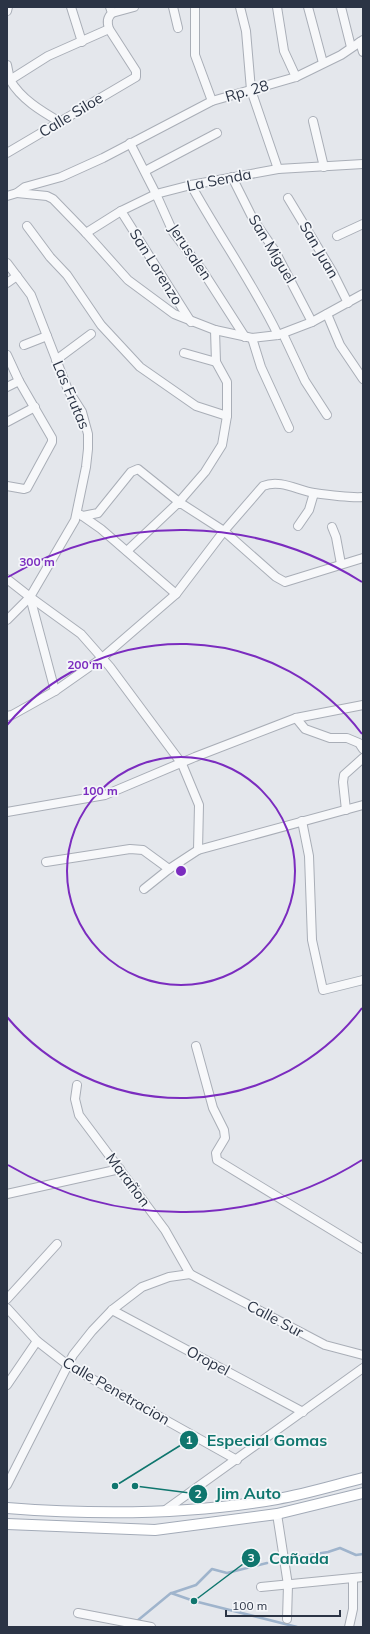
<svg xmlns="http://www.w3.org/2000/svg" width="370" height="1634" font-family="Mulish,sans-serif">
<style>
.lines{fill:none;stroke-linecap:round;stroke-linejoin:round}
.stream{stroke:#9fb4cc;stroke-width:2.5}
.minor-casing{stroke:#a9aeb7;stroke-width:10}
.major-casing{stroke:#a3abb8;stroke-width:12}
.minor{stroke:#f7f8fa;stroke-width:8}
.major{stroke:#fff;stroke-width:10}
.ring{fill:none;stroke:#7b2cbf;stroke-width:2}
.labels{text-anchor:middle;stroke-width:3.5;stroke-linejoin:round;paint-order:stroke}
.street-label{font-size:15px;fill:#2b3445;stroke:#f4f6f9}
.centre{fill:#7b2cbf;stroke:#f4f6f9;stroke-width:2}
.ring-label{font-size:12px;text-anchor:middle;font-weight:bold;fill:#7b2cbf;stroke:#f4f6f9;stroke-width:3.5;stroke-linejoin:round;paint-order:stroke}
.leader{fill:none;stroke:#0f766e;stroke-width:1.5}
.callout-dot{fill:#0f766e;stroke:#f4f6f9;stroke-width:1.5}
.mark-label{font-size:12px;text-anchor:middle;font-weight:bold;fill:#fff}
.callout-label{font-size:16px;text-anchor:middle;font-weight:bold;fill:#0f766e;stroke:#f4f6f9;stroke-width:3.5;stroke-linejoin:round;paint-order:stroke}
</style>
<rect width="100%" height="100%" fill="#e4e7ec"/>
<g class="lines">
<g class="stream">
<path d="M297,1557L328,1552L340,1548L356,1555L363,1554"/>
<path d="M172,1593L196,1585L212,1569L227,1573L267,1563"/>
<path d="M137,1621L171,1593L194,1601L297,1627"/>
</g>
<g class="minor-casing">
<g id="minor">
<path d="M71,7L82,42"/>
<path d="M173,7L178,28"/>
<path d="M195,7V55L212,101"/>
<path d="M240,7L246,31L251,90L278,169"/>
<path d="M277,7L284,51L296,77"/>
<path d="M308,7L323,63"/>
<path d="M341,7L351,47"/>
<path d="M7,11L8,7"/>
<path d="M112,13L134,7"/>
<path d="M360,42L363,52"/>
<path d="M7,65L10,80"/>
<path d="M313,121L324,167"/>
<path d="M60,122C41,111 21,99 10,80L48,56L109,29"/>
<path d="M130,143L156,194L173,232L202,270L245,337"/>
<path d="M7,153L136,77V71L109,29C107,22 107,18 112,13L110,7"/>
<path d="M145,171L217,133"/>
<path d="M232,177L253,219L275,251L312,322"/>
<path d="M191,185C219,236 253,283 278,335"/>
<path d="M17,193L47,196L53,199L86,233L128,280L174,314L215,330L252,338L278,335L312,322L363,294"/>
<path d="M7,196L17,193L25,187L61,177L103,158L212,101L296,77L341,55L363,40"/>
<path d="M288,198L332,271L348,303"/>
<path d="M121,211L191,322"/>
<path d="M27,226L50,257L67,275L101,325L140,367L196,406L227,416V382L216,362L215,330"/>
<path d="M86,233L121,211L156,194L191,185L278,169L363,164"/>
<path d="M337,236L363,224"/>
<path d="M7,263L31,295L68,390L82,412L88,434V449L86,467L75,520L30,597L7,620"/>
<path d="M7,283L17,276"/>
<path d="M327,314L340,345L363,379"/>
<path d="M283,334L305,381L327,415"/>
<path d="M252,338L261,367L289,428"/>
<path d="M24,345L47,336"/>
<path d="M184,353L216,362"/>
<path d="M7,355L19,381L52,438V442L27,488L24,489L7,486"/>
<path d="M56,360L91,334"/>
<path d="M7,387L19,381"/>
<path d="M7,422L35,407"/>
<path d="M81,515L101,529L176,594"/>
<path d="M83,516L98,513L131,472L138,469L179,502L205,472L222,445L227,416"/>
<path d="M298,526L309,510L314,493"/>
<path d="M332,527L336,537L341,564"/>
<path d="M127,551L179,502L224,531L276,577L285,582L363,558"/>
<path d="M7,579L30,597L81,634L110,667L182,764L199,805L198,850L169,869L144,889"/>
<path d="M30,597L55,691"/>
<path d="M7,716L12,715L55,691L102,658L176,594L224,531L263,486C280,479 297,490 314,493C328,495 349,498 363,497"/>
<path d="M296,718L305,729L330,738H347L359,743L363,749"/>
<path d="M346,810L343,782L344,775L363,758"/>
<path d="M7,812L105,795L195,757L296,718L363,705"/>
<path d="M302,821L309,856L312,940L323,990L363,980"/>
<path d="M198,850L363,805"/>
<path d="M46,862L130,849L143,850L169,869"/>
<path d="M196,1046L213,1108L224,1130L225,1138L216,1153L217,1160L363,1249"/>
<path d="M77,1085L75,1099L79,1115L165,1230L190,1274"/>
<path d="M7,1194L120,1169"/>
<path d="M190,1274L325,1345L363,1355"/>
<path d="M7,1299L57,1244"/>
<path d="M7,1308L37,1341L69,1366L237,1460"/>
<path d="M112,1310L303,1412"/>
<path d="M7,1385L37,1341"/>
<path d="M7,1485L73,1355L92,1331L112,1310L142,1287L169,1277L190,1274"/>
<path d="M164,1511L363,1368"/>
<path d="M277,1514L288,1585L287,1619"/>
<path d="M261,1587L363,1577"/>
<path d="M78,1613L151,1627"/>
<path d="M349,1627L353,1609V1578"/>
</g>
</g>
<g class="major-casing">
<g id="major">
<path d="M7,1508C97,1515 188,1515 277,1499C306,1494 335,1485 363,1478"/>
<path d="M7,1524L155,1530L277,1514L363,1493"/>
</g>
</g>
<use href="#minor" class="minor"/>
<use href="#major" class="major"/>
</g>
<g class="ring">
<circle cx="181" cy="871" r="114"/>
<path d="M362 1008A227 227 0 0 1 7 1017M7 725A227 227 0 0 1 362 734"/>
<path d="M362 1160A341 341 0 0 1 8 1165M8 577A341 341 0 0 1 362 582"/>
</g>
<g class="labels">
<g class="street-label">
<text transform="translate(247 91) rotate(-16)" y="5">Rp. 28</text>
<text transform="translate(71 115) rotate(-31)" y="5">Calle Siloe</text>
<text transform="translate(219 180) rotate(-11)" y="5">La Senda</text>
<text transform="translate(272 249) rotate(59)" y="5">San Miguel</text>
<text transform="translate(319 250) rotate(60)" y="5">San Juan</text>
<text transform="translate(190 252) rotate(56)" y="5">Jerusalen</text>
<text transform="translate(156 267) rotate(58)" y="5">San Lorenzo</text>
<text transform="translate(71 395) rotate(67)" y="5">Las Frutas</text>
<text transform="translate(128 1180) rotate(53)" y="5">Marañon</text>
<text transform="translate(275 1319) rotate(28)" y="5">Calle Sur</text>
<text transform="translate(208 1361) rotate(28)" y="5">Oropel</text>
<text transform="translate(116 1391) rotate(30)" y="5">Calle Penetracion</text>
</g>
</g>
<circle cx="181" cy="871" r="6" class="centre"/>
<g class="ring-label">
<text x="37" y="566">300 m</text>
<text x="85" y="669">200 m</text>
<text x="100" y="795">100 m</text>
</g>
<path class="leader" d="M115 1486L189 1440M135 1486L198 1494M194 1601L251 1558"/>
<g class="callout-dot">
<circle cx="115" cy="1486" r="4"/>
<circle cx="135" cy="1486" r="4"/>
<circle cx="194" cy="1601" r="4"/>
<circle cx="189" cy="1440" r="10"/>
<circle cx="198" cy="1494" r="10"/>
<circle cx="251" cy="1558" r="10"/>
</g>
<g class="mark-label">
<text x="189" y="1444">1</text>
<text x="198" y="1498">2</text>
<text x="251" y="1562">3</text>
</g>
<g class="callout-label">
<text x="267" y="1446">Especial Gomas</text>
<text x="248" y="1499">Jim Auto</text>
<text x="299" y="1564">Cañada</text>
</g>
<rect width="370" height="1634" fill="none" stroke="#2b3445" stroke-width="16"/>
<path d="M226 1610v6h114v-6" fill="none" stroke="#2b3445" stroke-width="2"/>
<text x="232" y="1610" font-size="12" fill="#2b3445" stroke="#f4f6f9" stroke-width="3" paint-order="stroke">100 m</text>
</svg>
